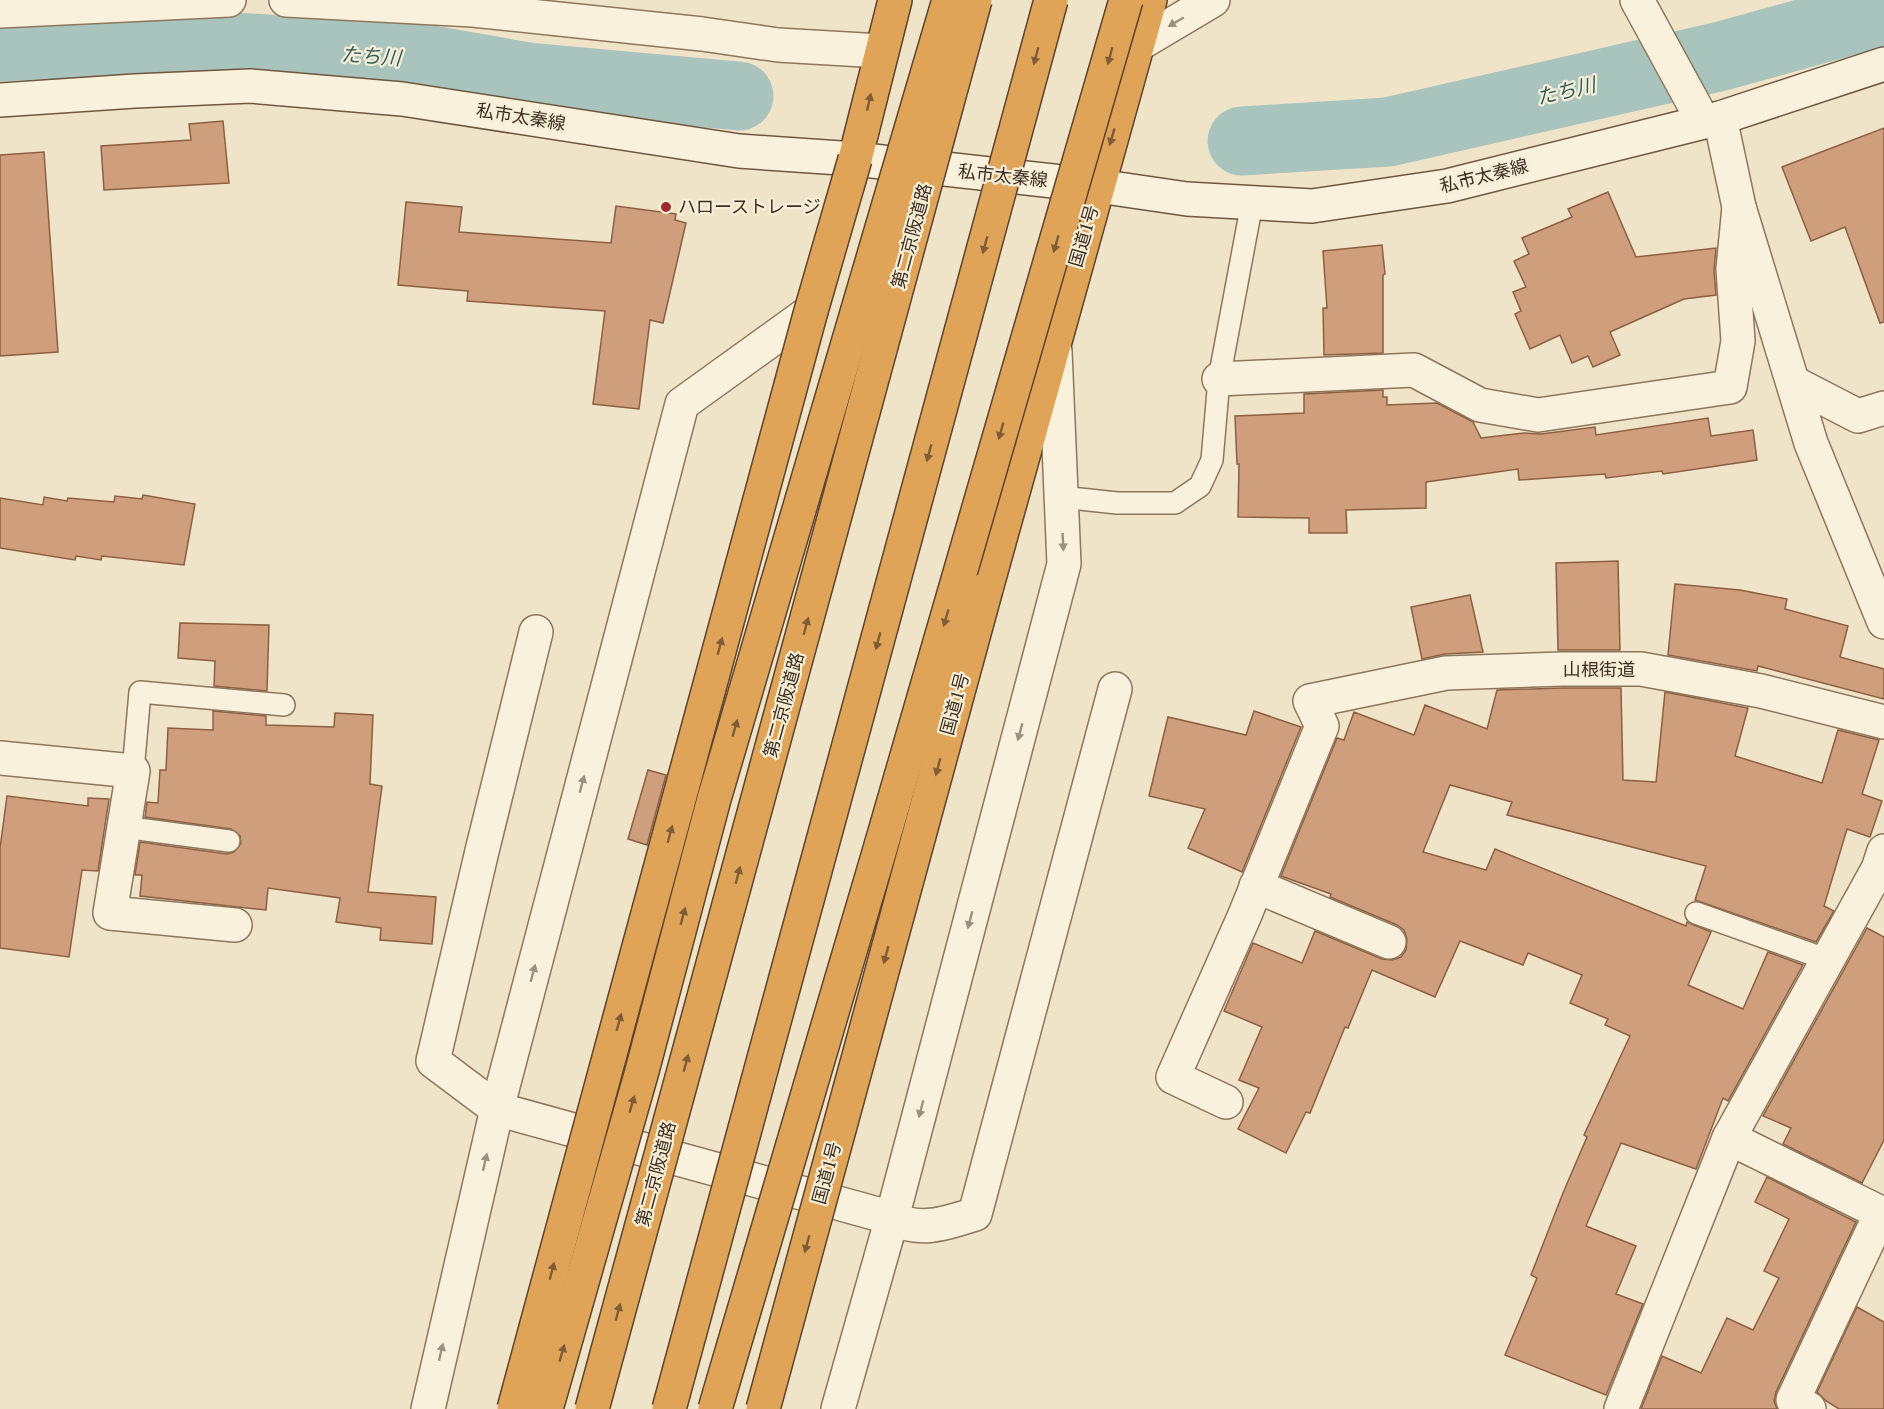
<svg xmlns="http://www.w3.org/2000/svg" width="1884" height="1409" font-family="'PT Serif','Noto Sans JP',serif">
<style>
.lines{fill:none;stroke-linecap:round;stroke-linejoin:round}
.river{stroke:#a9c4bc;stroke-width:69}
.building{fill:#cf9f7d;stroke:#8d5f41;stroke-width:1.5}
.lane-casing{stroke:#8d765c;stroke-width:24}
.street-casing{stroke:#8d765c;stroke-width:36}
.secondary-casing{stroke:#6f573f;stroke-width:36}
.highway-casing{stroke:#5b4430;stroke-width:36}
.lane{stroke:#faf1dc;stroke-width:21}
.street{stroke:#faf1dc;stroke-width:33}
.secondary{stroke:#faf1dc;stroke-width:33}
.highway{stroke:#e0a458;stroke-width:33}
.highway-bridge-casing{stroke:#5b4430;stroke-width:36;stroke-linecap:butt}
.highway-bridge{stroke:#e0a458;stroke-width:33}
.oneway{fill:#9c907e}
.oneway2{fill:#7e5d36}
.poi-dot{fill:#9e2a2b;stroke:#f7eed8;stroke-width:2}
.labels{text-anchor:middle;stroke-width:4.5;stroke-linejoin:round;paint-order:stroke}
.street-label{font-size:18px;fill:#3d2e20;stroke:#f7eed8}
.poi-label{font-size:18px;fill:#3d2e20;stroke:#f7eed8;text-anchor:start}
.water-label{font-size:20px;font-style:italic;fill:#2f5d5a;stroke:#f7eed8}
</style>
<rect width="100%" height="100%" fill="#f0e4c8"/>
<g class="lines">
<g class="river">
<path d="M0,47L36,45L161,42L431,60L528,77L739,96"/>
<path d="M1242,141L1388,132L1722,56L1859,18L1884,9"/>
</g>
</g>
<g class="building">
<path d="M223,121L229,183L104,190L101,146L191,140L189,124Z"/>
<path d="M1884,128V322L1880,323L1845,227L1811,241L1782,167Z"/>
<path d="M44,152L58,352L0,356V155Z"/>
<path d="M1608,192L1636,257L1716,248L1714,270L1716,295L1684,299L1610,332L1620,355L1593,367L1588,356L1572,363L1560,335L1530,349L1515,314L1521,311L1513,292L1526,287L1514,261L1529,254L1522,238L1572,217L1568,209Z"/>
<path d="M406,202L462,207L459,232L611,243L616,206L676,214L675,220L686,223L663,323L650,320L639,409L593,404L605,311L467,301L468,291L398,285Z"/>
<path d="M1382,245L1385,274L1383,275V353L1324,355L1323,308H1327L1323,251Z"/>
<path d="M1383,390V397H1387V405L1437,403L1473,422L1481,438L1524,433L1541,434L1595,427L1596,435L1708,418L1711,436L1753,430L1757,460L1663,474L1662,471L1606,478L1605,474L1519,480L1518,469L1426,482V508L1346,510L1347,533H1309V518L1238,517L1239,464H1237L1235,416L1304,413V394Z"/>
<path d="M143,495L195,504L184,565L102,556L101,560L76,556L75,560L0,548V498L43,505L44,497L67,501L68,498L114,502L115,496L142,499Z"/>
<path d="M1618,561L1620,650H1558L1556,563Z"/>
<path d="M1675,584L1740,590L1787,599L1785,609L1848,626L1840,657L1884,669V699L1758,666L1757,671L1668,655Z"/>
<path d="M1470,595L1483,652L1445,654L1422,659L1411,607Z"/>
<path d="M180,623L269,625L267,691L214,686L215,661L178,658Z"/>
<path d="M1563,688H1621L1623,780L1656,782L1665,692L1748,708L1735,756L1822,783L1838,730L1879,740L1862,794L1882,801L1870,837L1847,829L1824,906L1834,911L1816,942L1695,900L1706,866L1507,815L1512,802L1450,785L1423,852L1486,870L1495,849L1686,926L1687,922L1711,932L1688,985L1743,1009L1768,952L1803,965L1728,1101L1723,1098L1696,1169L1621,1143L1586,1226L1636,1246L1616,1294L1643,1304L1606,1395L1505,1355L1537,1278L1531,1275L1563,1193L1587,1137L1584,1135L1630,1036L1605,1025L1608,1019L1570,1003L1582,975L1528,953L1523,965L1460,941L1435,997L1372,970L1348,1028L1345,1027L1310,1113L1306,1112L1286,1153L1238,1129L1259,1088L1239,1080L1262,1027L1224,1011L1253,943L1302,963L1315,931L1382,959L1392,960L1401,957L1406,950L1407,939L1404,930L1397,925L1330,897L1331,894L1281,876L1337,738L1344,740L1354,712L1414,735L1425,705L1487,729L1497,690Z"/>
<path d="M213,711L266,716V725L334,727L335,713L373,715L370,784L382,786L368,892L436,897L432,944L380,940L381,928L336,922L340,898L268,888L266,910L140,896L142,875H135L140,842L227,854L234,852L241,843L240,836L231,829L145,817L147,802L158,803L160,770H166L168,728L213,730Z"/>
<path d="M1254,711L1301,727L1242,872L1188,848L1205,809L1149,796L1168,717L1246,735Z"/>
<path d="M648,770L666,775L647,845L628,839Z"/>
<path d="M7,796L88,806V798L109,799L98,871L82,870L69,957L0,948V848Z"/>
<path d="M1867,928L1884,937V1140L1862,1183L1783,1144L1791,1128L1763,1116Z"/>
<path d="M1767,1177L1856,1222L1776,1392L1774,1401L1777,1409H1641L1662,1356L1701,1373L1727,1318L1753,1330L1779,1278L1764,1271L1789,1219L1755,1202Z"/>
<path d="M1857,1307L1884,1322V1409H1839L1826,1401L1817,1392Z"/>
</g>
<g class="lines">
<g class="lane-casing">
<g id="lane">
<path d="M1061,497L1117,503H1175L1200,486L1212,460L1219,379L1252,203"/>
<path d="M133,771L140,692L284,705"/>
<path d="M123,827L229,841"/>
<path d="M1696,913L1828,960"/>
</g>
</g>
<g class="street-casing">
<g id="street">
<path d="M286,0L473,10L702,34L778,45L881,51"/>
<path d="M1637,0L1703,121"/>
<path d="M0,11L229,0"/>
<path d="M1139,44L1213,0"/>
<path d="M1720,118L1739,207L1811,443L1884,622"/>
<path d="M1219,379L1414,370L1480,405L1538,415L1730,387L1738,341L1733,269L1739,207"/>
<path d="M1794,383L1858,416L1884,408"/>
<path d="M536,632L482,851L433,1061L497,1109L892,1218C920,1233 947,1223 975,1214L1115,689"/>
<path d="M0,758L133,771L110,913L235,925"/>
<path d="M1256,886L1389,942"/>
<path d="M1226,1102L1173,1077L1244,917L1322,726L1310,701L1446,673L1563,669H1641L1761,691L1884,722"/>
<path d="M1729,1138L1881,1213L1793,1400L1809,1409"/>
<path d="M428,1409L497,1109L682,404L811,311"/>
<path d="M838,1409L892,1218L1064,564L1055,351"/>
<path d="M1621,1409L1729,1138L1878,869L1884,851"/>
</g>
</g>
<g class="secondary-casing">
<path id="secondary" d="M0,100L135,91L250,86L402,99L739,151L855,159L1098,186L1187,199L1312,206L1447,186L1720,118L1884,64"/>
</g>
<g class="highway-casing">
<g id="highway">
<path d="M855,159L895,0"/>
<path d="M986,589L1150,0"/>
</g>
</g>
<use href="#lane" class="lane"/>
<use href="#street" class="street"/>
<use href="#secondary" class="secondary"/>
<use href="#highway" class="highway"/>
<g class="highway-bridge-casing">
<g id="highway-bridge">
<path d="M514,1409L811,311L855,159"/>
<path d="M546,1409L642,1071L714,799L949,0"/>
<path d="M592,1409L975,0"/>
<path d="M669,1409L1051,0"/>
<path d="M715,1409L878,856L1126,0"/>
<path d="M763,1409L986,589"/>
</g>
</g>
<use href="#highway-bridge" class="highway-bridge"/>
</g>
<defs><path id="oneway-solid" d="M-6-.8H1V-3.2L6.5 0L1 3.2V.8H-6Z" transform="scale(1.5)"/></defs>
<g class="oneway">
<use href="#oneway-solid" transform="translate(1176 22) rotate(150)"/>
<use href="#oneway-solid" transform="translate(1063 542) rotate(87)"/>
<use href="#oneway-solid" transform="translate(1020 732) rotate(105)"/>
<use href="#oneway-solid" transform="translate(582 784) rotate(-75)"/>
<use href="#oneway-solid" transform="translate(970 920) rotate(105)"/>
<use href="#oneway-solid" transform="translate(533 973) rotate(-75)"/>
<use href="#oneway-solid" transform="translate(921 1109) rotate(105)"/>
<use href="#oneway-solid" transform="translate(485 1162) rotate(-77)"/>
<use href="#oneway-solid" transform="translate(441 1352) rotate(-77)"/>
</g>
<g class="oneway2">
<use href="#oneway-solid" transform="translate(1036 56) rotate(105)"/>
<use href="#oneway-solid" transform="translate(1110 56) rotate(105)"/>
<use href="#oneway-solid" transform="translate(869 102) rotate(-77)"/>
<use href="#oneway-solid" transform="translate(1112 137) rotate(106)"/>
<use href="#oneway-solid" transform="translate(1056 244) rotate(106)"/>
<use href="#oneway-solid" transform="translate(985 245) rotate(105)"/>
<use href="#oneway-solid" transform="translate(1001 431) rotate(106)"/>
<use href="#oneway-solid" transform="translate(929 453) rotate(105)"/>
<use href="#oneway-solid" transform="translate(946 618) rotate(106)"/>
<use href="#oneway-solid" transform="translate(806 626) rotate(-75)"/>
<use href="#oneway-solid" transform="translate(878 641) rotate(105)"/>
<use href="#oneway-solid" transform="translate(720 646) rotate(-75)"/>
<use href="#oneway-solid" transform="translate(735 728) rotate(-74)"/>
<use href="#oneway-solid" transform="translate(938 767) rotate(105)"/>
<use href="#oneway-solid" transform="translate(670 834) rotate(-75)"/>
<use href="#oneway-solid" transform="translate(738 875) rotate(-75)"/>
<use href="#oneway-solid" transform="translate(683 916) rotate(-75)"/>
<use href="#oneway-solid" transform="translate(886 955) rotate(105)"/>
<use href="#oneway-solid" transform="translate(619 1022) rotate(-75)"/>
<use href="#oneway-solid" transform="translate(686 1063) rotate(-75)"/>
<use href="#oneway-solid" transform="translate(632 1104) rotate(-74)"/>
<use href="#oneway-solid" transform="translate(807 1244) rotate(105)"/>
<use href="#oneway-solid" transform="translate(552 1271) rotate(-75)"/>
<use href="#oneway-solid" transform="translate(618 1312) rotate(-75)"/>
<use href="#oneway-solid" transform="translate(562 1353) rotate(-74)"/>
</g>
<circle class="poi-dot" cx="666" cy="207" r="6"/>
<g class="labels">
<g class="street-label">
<text transform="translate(521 117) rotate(9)" y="6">私市太秦線</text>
<text transform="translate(1003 176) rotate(6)" y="6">私市太秦線</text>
<text transform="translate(1484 176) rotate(-14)" y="6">私市太秦線</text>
<text transform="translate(912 236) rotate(-75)" y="6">第二京阪道路</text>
<text transform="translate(1084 236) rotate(-74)" y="6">国道1号</text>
<text x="1599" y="676">山根街道</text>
<text transform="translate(955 704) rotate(-75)" y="6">国道1号</text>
<text transform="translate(784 705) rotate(-75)" y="6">第二京阪道路</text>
<text transform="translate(827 1173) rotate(-75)" y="6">国道1号</text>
<text transform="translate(656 1174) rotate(-75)" y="6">第二京阪道路</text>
</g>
<g class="poi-label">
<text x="678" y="213">ハローストレージ</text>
</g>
<g class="water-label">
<text transform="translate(371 56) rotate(4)" y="7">たち川</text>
<text transform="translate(1566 91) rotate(-13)" y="7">たち川</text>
</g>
</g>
</svg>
